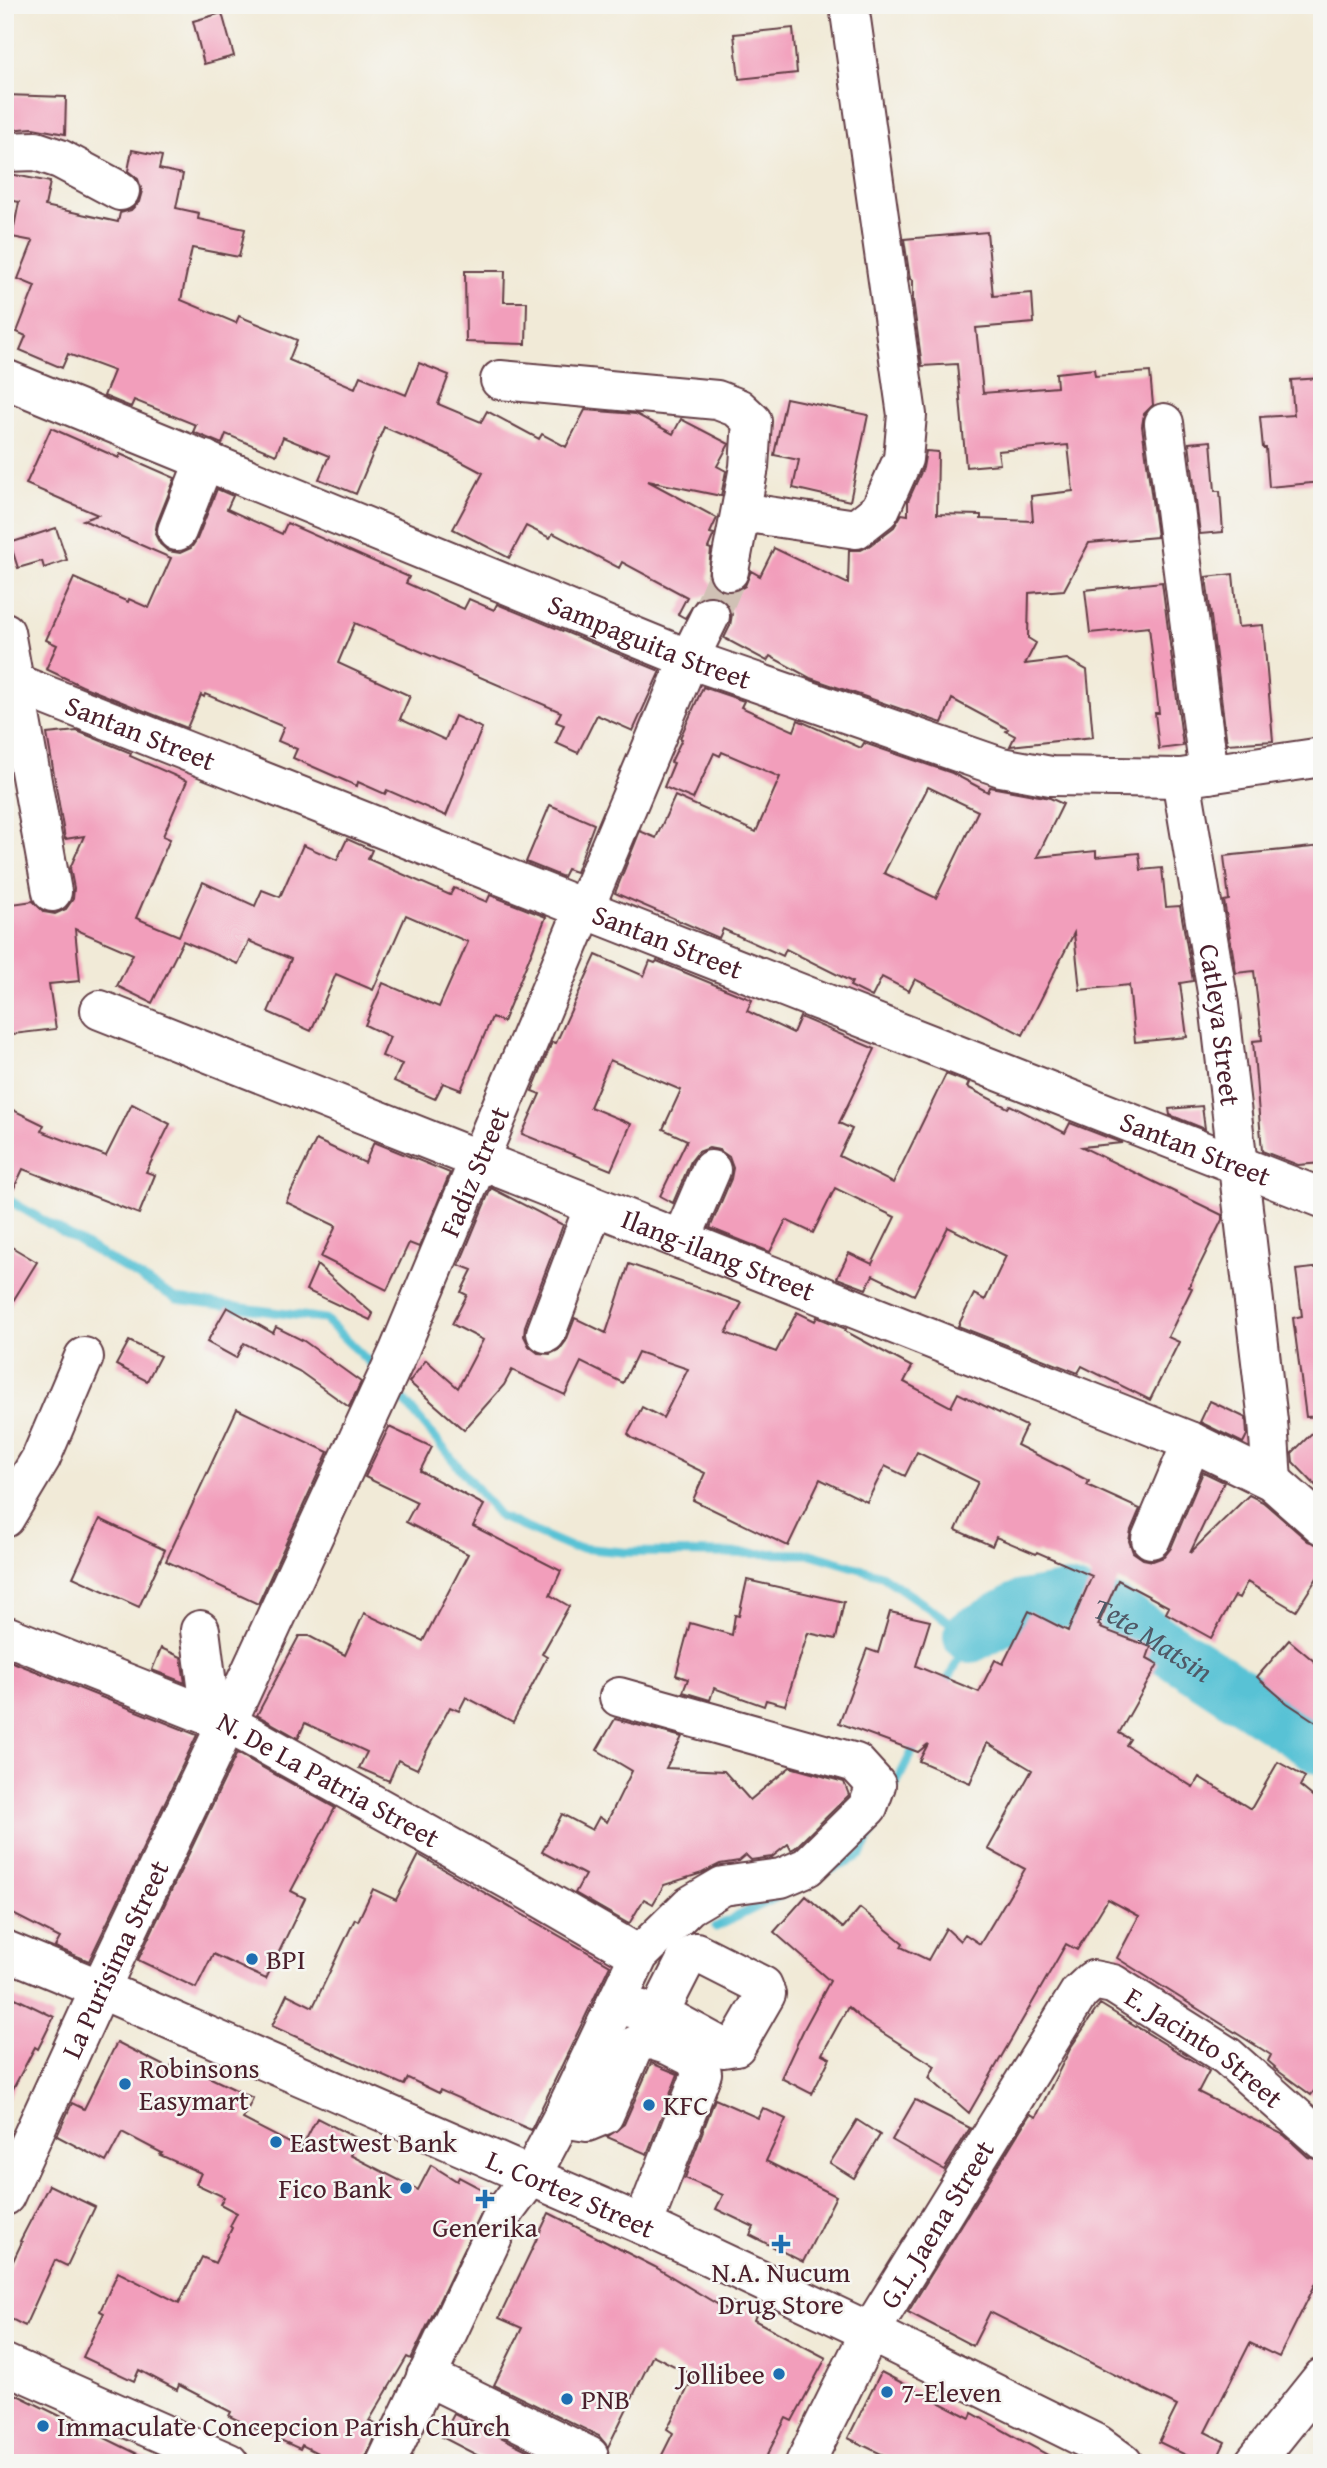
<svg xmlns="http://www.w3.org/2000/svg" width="1327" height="2468" font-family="'Gentium Book Plus',serif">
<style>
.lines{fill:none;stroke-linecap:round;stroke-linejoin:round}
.stream{stroke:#59c2d5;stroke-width:9}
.river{stroke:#59c2d5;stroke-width:54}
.building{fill:#f29ebb;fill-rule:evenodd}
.minor-tunnel{stroke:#d0c1b5;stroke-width:38;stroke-dasharray:38 19;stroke-linecap:butt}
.minor-casing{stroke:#633d45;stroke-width:42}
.minor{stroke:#fff;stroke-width:38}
.poi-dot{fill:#1f6fb2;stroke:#f6f6f2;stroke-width:2.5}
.labels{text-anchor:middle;stroke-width:5;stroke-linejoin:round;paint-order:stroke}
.street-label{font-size:28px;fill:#4a1f2b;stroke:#f6f6f2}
.poi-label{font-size:28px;fill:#4a1f2b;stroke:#f6f6f2;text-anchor:start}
.water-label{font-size:30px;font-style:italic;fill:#4f5866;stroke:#f6f6f2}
</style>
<rect width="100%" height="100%" fill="#f6f6f2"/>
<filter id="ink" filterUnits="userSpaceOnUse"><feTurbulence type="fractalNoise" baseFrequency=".0143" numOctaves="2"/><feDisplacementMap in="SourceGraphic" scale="14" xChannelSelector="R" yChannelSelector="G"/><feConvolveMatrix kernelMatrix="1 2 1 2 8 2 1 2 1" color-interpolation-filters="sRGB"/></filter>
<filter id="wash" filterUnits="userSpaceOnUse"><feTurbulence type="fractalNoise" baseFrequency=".00686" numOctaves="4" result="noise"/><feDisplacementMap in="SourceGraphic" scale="28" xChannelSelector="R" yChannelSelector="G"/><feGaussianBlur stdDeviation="1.57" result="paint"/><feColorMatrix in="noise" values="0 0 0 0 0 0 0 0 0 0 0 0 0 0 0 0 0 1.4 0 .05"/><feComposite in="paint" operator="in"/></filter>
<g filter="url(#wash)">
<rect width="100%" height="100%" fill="#f1ead7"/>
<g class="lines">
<g class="stream">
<path d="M5,1198L177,1299L325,1319L380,1373"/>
<path d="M392,1386L500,1517L570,1547L623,1552L811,1554L881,1575L970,1636L943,1690"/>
<path d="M890,1796L918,1740"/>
<path d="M822,1874L861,1855L879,1818"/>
<path d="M716,1927L785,1893"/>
</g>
<path class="river" id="s1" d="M970,1636L1023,1607L1068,1599L1115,1614L1322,1748"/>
</g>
<g id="blocks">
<g class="building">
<path d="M222,13L234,56L204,64L193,21Z"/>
<path d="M793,28L797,73L739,79L734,34Z"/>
<path d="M5,95L66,97L65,134L33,128L5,130Z"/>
<path d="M132,150L162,156L159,169L183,174L176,208L199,213L198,219L245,229L239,257L192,248L181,300L236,323L239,316L297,340L289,360L355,388L360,376L406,395L419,363L449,375L438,404L481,422L487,411L539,439L542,434L566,447L585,410L636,414L673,434L681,419L729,444L717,466L726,471L721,496L648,481L717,518L710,533L714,534L708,548L711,549L708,578L714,587L726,593L735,592L745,586L751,571L760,576L774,548L848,584L849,550H861L869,546L894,527L902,514L908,515V501L923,468L926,451L938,452L937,514L981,515V519L1033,521L1031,496L1073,491L1068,445L998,451L1000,464L966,467L957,364L922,366L913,300V280L910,279L904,239L987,232L993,296L1032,293L1034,323L976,328L983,393L1057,387L1056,373L1094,369L1095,376L1150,372L1153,405L1144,414L1142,426L1157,537L1089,543L1064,590L1029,593L1028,638L1036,643L1025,664L1067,659L1087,670L1093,737L1010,746L1015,736L1006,731L1008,729L952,699L942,723L810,678L770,656L767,661L724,638L730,626L732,614L728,604L720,597L709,594L698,598L685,618L678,614L687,597L622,562L619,568L553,533L550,538L526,526L509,558L453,529L483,473L445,453L384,427L356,494L319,479L329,456L283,437L276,455L226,434L222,444L193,432L196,425L134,400L131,407L104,396L114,371L68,354L62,368L20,350L26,336L17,332L35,286L18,279L33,241L12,237L19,202L5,199L10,174L50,182L45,206L118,222L120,213L131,210L139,202L142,191L138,179L128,171Z"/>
<path d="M465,271H505L504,302H527L526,344L466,342Z"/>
<path d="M1322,378V482L1269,487L1266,448H1263L1260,417L1294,415L1291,380Z"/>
<path d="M786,398L868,415L850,501L793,488L799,460L774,455Z"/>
<path d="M51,428L119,458L120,454L175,478L157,523L155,534L160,544L168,551L180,553L191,548L197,539L217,489L233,496L227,509L282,534L287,523L409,577L406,583L464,609L469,599L494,610L497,604L660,671L633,731L597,715L578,753L556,743L564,725L556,722L561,712L355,623L338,663L410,696L400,719L445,740L455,716L482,728L446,816L387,790L385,794L358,782L357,786L293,758L297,749L278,741L284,727L205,694L204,697L201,695L187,728L82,686L46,669L57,645L46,640L74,578L128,602L129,599L149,608L171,558L83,520L98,515L26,484Z"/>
<path d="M1211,441L1215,491H1220L1223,532L1200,534L1189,443Z"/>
<path d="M56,528L67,560L44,568L42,561L18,568L10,543Z"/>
<path d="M1233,574L1238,627L1263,625L1273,741L1227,744L1206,577Z"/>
<path d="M1162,582L1183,746L1159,749L1155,713H1159L1149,627L1090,633L1085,590Z"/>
<path d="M703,687L744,701L741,707L794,731L798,720L861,748L864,743L952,773L988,792L990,787L1050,798L1063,804L1037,857L1096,851V857L1139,853L1141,870L1162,868L1166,907L1180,906L1193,981L1180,983L1187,1037L1135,1042L1129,985L1080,990L1074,933L1023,1035L915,979L909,991L882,977L872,997L850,986L852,982L786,949L783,956L723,929L719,938L615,893L640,831L656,838L675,796L756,832L780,777L722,752L720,756L714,753L693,799L664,787L674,763L671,762L682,739L680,738ZM928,787L978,811L936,898L884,873Z"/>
<path d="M77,731L131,753L130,756L187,781L163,836L170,839L136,918L179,936L203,882L255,906L262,890L280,897L303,845L337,860L347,839L372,850L368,859L450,895L454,888L487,902L490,895L546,917L503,1022L492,1017L461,1090L443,1083L435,1099L394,1081L402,1064L382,1056L390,1037L365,1025L383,983L439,1007L468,942L406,915L373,990L336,974L311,1031L268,1012L291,959L249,941L238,964L183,941L152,1003L117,986L133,954L75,929L80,981L49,984L56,1029L5,1035V905L33,901L44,912L55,914L66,909L73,899L74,888L70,868L84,836L65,839L47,734Z"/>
<path d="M550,805L594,824L576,872L567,869L563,877L526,862Z"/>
<path d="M1322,846V1163L1298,1165L1262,1151L1253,1041L1262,1040L1254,971L1236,973L1224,901L1229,900L1224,856Z"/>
<path d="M596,955L644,976L650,961L655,963L657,961L752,1000L747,1011L793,1033L800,1017L875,1049L839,1123L852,1129L839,1156L893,1183L946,1074L969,1083L967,1087L1008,1108L1010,1105L1065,1133L1070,1123L1122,1143L1082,1147L1222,1215V1220L1189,1287L1192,1288L1168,1337L1179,1342L1150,1400L1082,1366L1078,1373L958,1326L974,1294L985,1300L1006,1256L948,1227L914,1295L873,1275L866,1289L837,1278L849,1253L872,1264L895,1217L835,1188L813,1233L786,1220L770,1252L710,1228L731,1179L733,1168L729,1157L719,1150L709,1148L698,1152L691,1161L673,1203L660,1196L687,1140L663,1129L681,1090L610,1060L590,1107L631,1124L611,1170L522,1134L540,1094L532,1091L552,1042L556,1043Z"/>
<path d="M132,1104L170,1124L146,1172L155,1175L139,1214L23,1169L5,1207V1106L44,1125L41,1131L106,1156Z"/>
<path d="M1202,1106L1205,1129L1170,1115L1169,1109Z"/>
<path d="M316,1140L365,1163L374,1142L450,1173L419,1247L409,1243L387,1290L321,1257L336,1226L286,1202Z"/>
<path d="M491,1188L563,1225L525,1326L524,1336L529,1346L538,1353L550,1354L560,1349L566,1341L575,1318L606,1333L629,1264L742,1303L726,1333L776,1352L797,1312L815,1321L817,1317L846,1329L845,1331L912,1367L904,1382L951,1407L958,1393L1026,1426L1017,1445L1089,1481L1087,1485L1140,1509L1131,1530L1129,1541L1133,1552L1143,1559L1153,1561L1164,1557L1171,1548L1203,1472L1224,1482L1190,1553L1249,1495L1263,1502L1308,1541L1322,1546V1570L1296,1611L1247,1582L1239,1598L1235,1596L1211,1638L1166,1613L1169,1607L1118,1580L1098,1625L1101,1626L1100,1628L1151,1647L1147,1658L1158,1664L1119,1733L1130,1739L1126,1745L1193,1787L1199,1777L1251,1809L1278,1762L1305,1777L1300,1786L1322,1804V2080L1311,2095L1274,2068L1275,2067L1268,2061L1271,2055L1117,1958L1139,1916L1108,1899L1077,1950L1066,1944L969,2113L929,2078L935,2066L864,2021L848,2007L822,2054L830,2058L812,2094L781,2078L804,2029L830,1981L774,1932L806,1896L843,1928L860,1908L903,1943L901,1947L928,1960L946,1928L960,1941L965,1934L980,1944L1025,1869L988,1849L1032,1770L987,1743L970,1783L919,1761L928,1744L918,1752L839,1723L867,1649L878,1653L890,1612L930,1621L916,1666L979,1692L995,1660L1003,1664L1029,1611L1068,1631L1092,1576L1037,1552L1036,1554L996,1537L992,1546L956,1530L978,1482L917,1452L905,1476L885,1466L867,1502L820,1479L788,1546L693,1500L705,1473L632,1438L628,1434L642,1407L663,1418L688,1369L638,1352L623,1383L581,1362L565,1395L512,1370L504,1385L464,1430L409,1382L426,1360L458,1388L483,1340L452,1324L467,1295L461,1292L472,1270L459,1265Z"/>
<path d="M5,1243L37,1262L5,1314Z"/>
<path d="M317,1265L373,1314L370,1320L306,1290Z"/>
<path d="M1322,1267V1416L1306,1417L1293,1318L1302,1316L1296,1270Z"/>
<path d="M227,1307L273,1333L276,1327L304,1341L361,1382L349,1407L299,1371L244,1343L236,1358L207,1342Z"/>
<path d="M129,1341L160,1356L147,1381L116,1365Z"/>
<path d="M1210,1401L1246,1418L1247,1435L1243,1443L1200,1422Z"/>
<path d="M237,1409L328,1452L258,1604L166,1561Z"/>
<path d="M1322,1423V1492L1293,1462L1292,1453Z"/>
<path d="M389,1427L432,1447L420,1471L484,1505L473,1526L561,1571L550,1595L569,1606L542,1654L547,1657L513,1722L466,1697L459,1711L450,1707L417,1769L398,1760L389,1781L359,1768L367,1752L305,1723L298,1738L257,1715L299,1636H309L345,1655L364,1613L423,1641L468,1554L406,1522L417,1502L365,1477Z"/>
<path d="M100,1519L165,1550L139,1607L73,1577Z"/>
<path d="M747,1580L844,1602L836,1639L808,1633L785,1705L766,1700L764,1706L714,1688L710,1700L683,1692L688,1679L676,1675L690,1623L732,1635L735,1615L739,1616Z"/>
<path d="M1289,1640L1322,1668V1726L1287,1703L1257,1677Z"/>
<path d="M161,1648L181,1657L185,1683L152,1670Z"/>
<path d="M5,1659L197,1735L89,1961L55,1947L60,1938L5,1910Z"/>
<path d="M615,1719L682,1737L666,1768L724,1771L750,1800L790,1767L844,1782L849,1795L795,1848L791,1850L788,1844L772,1857L751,1860L746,1855L739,1861L720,1864L702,1873L664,1885L653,1904L644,1899L629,1924L575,1893L585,1875L542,1852L562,1814L592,1830L599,1817L607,1822L632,1771L597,1750Z"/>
<path d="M237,1753L335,1808L291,1891L305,1898L266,1979L213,1954L196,1988L138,1960Z"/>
<path d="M419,1855L610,1965L531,2130L440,2090L439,2093L408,2078L404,2085L272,2026L287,1994L313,2007L355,1919L358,1921L373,1889L396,1900Z"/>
<path d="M5,1993L54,2017L38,2049L35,2047L5,2104Z"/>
<path d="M1100,2004L1209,2071L1198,2092L1284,2135L1308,2157L1322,2161V2271L1279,2357L1250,2343L1205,2432L1225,2442L1215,2463H1202L1159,2442L1177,2406L990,2312L973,2346L908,2312L1030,2114L1036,2117L1071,2047Z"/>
<path d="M117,2042L170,2069L172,2064L193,2073L194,2070L253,2098L243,2119L301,2149L317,2118L358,2139L350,2155L418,2190L431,2165L457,2181L459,2177L491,2194L411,2359L407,2357L369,2421L379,2426L363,2463H337L302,2445L300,2449L252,2427L229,2416L231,2412L179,2385L177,2390L139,2370L134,2381L83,2357L104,2313L100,2311L118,2272L179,2303L202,2257L215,2263L232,2228L230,2226L237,2213L220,2204L224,2197L196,2184L201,2173L160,2155L162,2153L122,2132L106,2162L57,2136L72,2103L84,2109Z"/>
<path d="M651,2063L678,2074L647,2154L607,2137L624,2124Z"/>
<path d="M715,2099L758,2118L763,2108L786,2119L766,2161L836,2196L803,2262L750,2235L754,2227L716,2209L723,2195L685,2178Z"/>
<path d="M915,2100L970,2128L944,2170L892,2140Z"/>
<path d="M857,2120L880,2135L854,2178L830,2163Z"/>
<path d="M49,2185L95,2207L67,2266L55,2260L25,2326L5,2316V2278L22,2242L20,2241Z"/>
<path d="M549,2213L655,2267L727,2310L732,2302L756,2315L754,2320L826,2358L792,2421L786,2418L763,2463H658L673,2433L667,2429L694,2376L653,2355L608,2447L599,2436L494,2385L522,2328L499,2318Z"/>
<path d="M881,2372L970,2418L972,2413L1062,2463H900L848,2438Z"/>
<path d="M5,2389L156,2463H5Z"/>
<path d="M454,2414L553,2463H492L442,2437Z"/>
</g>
</g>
</g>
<g filter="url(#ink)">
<use href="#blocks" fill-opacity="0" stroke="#633d45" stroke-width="2"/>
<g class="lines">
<path class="minor-tunnel" d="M710,616L729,571"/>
<g class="minor-casing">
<g id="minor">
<path d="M5,152L36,151L60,159L120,191"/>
<path id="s2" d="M5,379L689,659L1001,767L1051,776L1181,778L1322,757"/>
<path d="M500,380L717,400L738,408L752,421L749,467L729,571"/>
<path d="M1164,423L1209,774"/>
<path d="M741,512L856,529L880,510L903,459L907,415L849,5"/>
<path d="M177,531L205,460"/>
<path d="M5,632L52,892"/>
<path id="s3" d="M15,683L585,909L1322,1198"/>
<path id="s4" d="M1181,778L1219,1004L1268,1421L1272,1481"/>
<path id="s5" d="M100,1010L1192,1442L1272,1481L1322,1525"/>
<path d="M681,1240L711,1170"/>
<path d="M546,1333L594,1206"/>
<path d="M5,1518L41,1458L84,1357"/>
<path d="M1151,1539L1192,1442"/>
<path d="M200,1630L211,1716"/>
<path id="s6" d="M5,1635L227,1723L522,1887L639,1955"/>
<path id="s7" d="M5,1950L100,1989L643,2225L870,2332L1097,2444L1123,2463"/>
<path d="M615,2005L659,2013L723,2048L736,2046L766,1994L763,1986L696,1952L686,1960L659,2013"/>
<path d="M562,2118L587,2122L604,2115L634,2046L648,2039L670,2046L694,2058L702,2073L643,2225"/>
<path id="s8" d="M5,2196L100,1989L227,1723L398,1353L689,659L710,616"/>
<path d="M5,2364L229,2463"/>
<path d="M426,2376L589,2456"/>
<path d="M386,2463L505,2211L531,2176L562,2118L639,1955L689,1906L723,1886L781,1878L807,1867L868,1807L876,1785L856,1763L619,1697"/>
<path id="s9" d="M805,2463L870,2332L1079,1993L1093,1980L1113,1984L1227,2056L1322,2140"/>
<path d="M1254,2463L1322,2378"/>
</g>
</g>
<use href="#minor" class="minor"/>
</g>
</g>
<g class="poi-dot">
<circle cx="252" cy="1959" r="7"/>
<circle cx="125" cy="2084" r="7"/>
<circle cx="649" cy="2105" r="7"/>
<circle cx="276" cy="2142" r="7"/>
<circle cx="406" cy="2188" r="7"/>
<path d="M481.5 2188.5h7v7h7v7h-7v7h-7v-7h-7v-7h7z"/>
<path d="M777.5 2233.5h7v7h7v7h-7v7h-7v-7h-7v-7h7z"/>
<circle cx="779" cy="2374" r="7"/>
<circle cx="887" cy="2392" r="7"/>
<circle cx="567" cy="2399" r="7"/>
<circle cx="43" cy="2426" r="7"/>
</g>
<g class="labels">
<g class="street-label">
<text dy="10" stroke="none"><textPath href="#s2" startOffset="696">Sampaguita Street</textPath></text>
<text dy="10" stroke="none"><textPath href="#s3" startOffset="135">Santan Street</textPath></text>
<text dy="10" stroke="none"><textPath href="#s3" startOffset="702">Santan Street</textPath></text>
<text dy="10" stroke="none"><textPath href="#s4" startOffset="250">Catleya Street</textPath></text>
<text dy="10" stroke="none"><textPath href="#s3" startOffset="1269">Santan Street</textPath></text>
<text dy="10" stroke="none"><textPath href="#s8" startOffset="1127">Fadiz Street</textPath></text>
<text dy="10" stroke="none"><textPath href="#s5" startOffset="665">Ilang-ilang Street</textPath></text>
<text dy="10" stroke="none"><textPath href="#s6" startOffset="355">N. De La Patria Street</textPath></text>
<text dy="10" stroke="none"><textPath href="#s8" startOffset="261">La Purisima Street</textPath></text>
<text dy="10" stroke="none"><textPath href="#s9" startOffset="695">E. Jacinto Street</textPath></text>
<text dy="10" stroke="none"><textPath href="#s7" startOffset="616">L. Cortez Street</textPath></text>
<text dy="10" stroke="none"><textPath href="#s9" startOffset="273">G.L. Jaena Street</textPath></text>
</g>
<g class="poi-label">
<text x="266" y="1969">BPI</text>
<text x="139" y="2078">Robinsons<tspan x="139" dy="32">Easymart</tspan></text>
<text x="663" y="2115">KFC</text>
<text x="290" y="2152">Eastwest Bank</text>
<text x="392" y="2198" text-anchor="end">Fico Bank</text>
<text x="485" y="2237" text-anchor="middle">Generika</text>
<text x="781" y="2282" text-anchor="middle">N.A. Nucum<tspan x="781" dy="32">Drug Store</tspan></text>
<text x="765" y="2384" text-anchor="end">Jollibee</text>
<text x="901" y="2402">7-Eleven</text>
<text x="581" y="2409">PNB</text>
<text x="57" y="2436">Immaculate Concepcion Parish Church</text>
</g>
<g class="water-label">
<text dy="10" stroke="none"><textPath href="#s1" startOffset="201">Tete Matsin</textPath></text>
</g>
</g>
<rect width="1327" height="2468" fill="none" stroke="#f6f6f2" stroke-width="28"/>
</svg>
